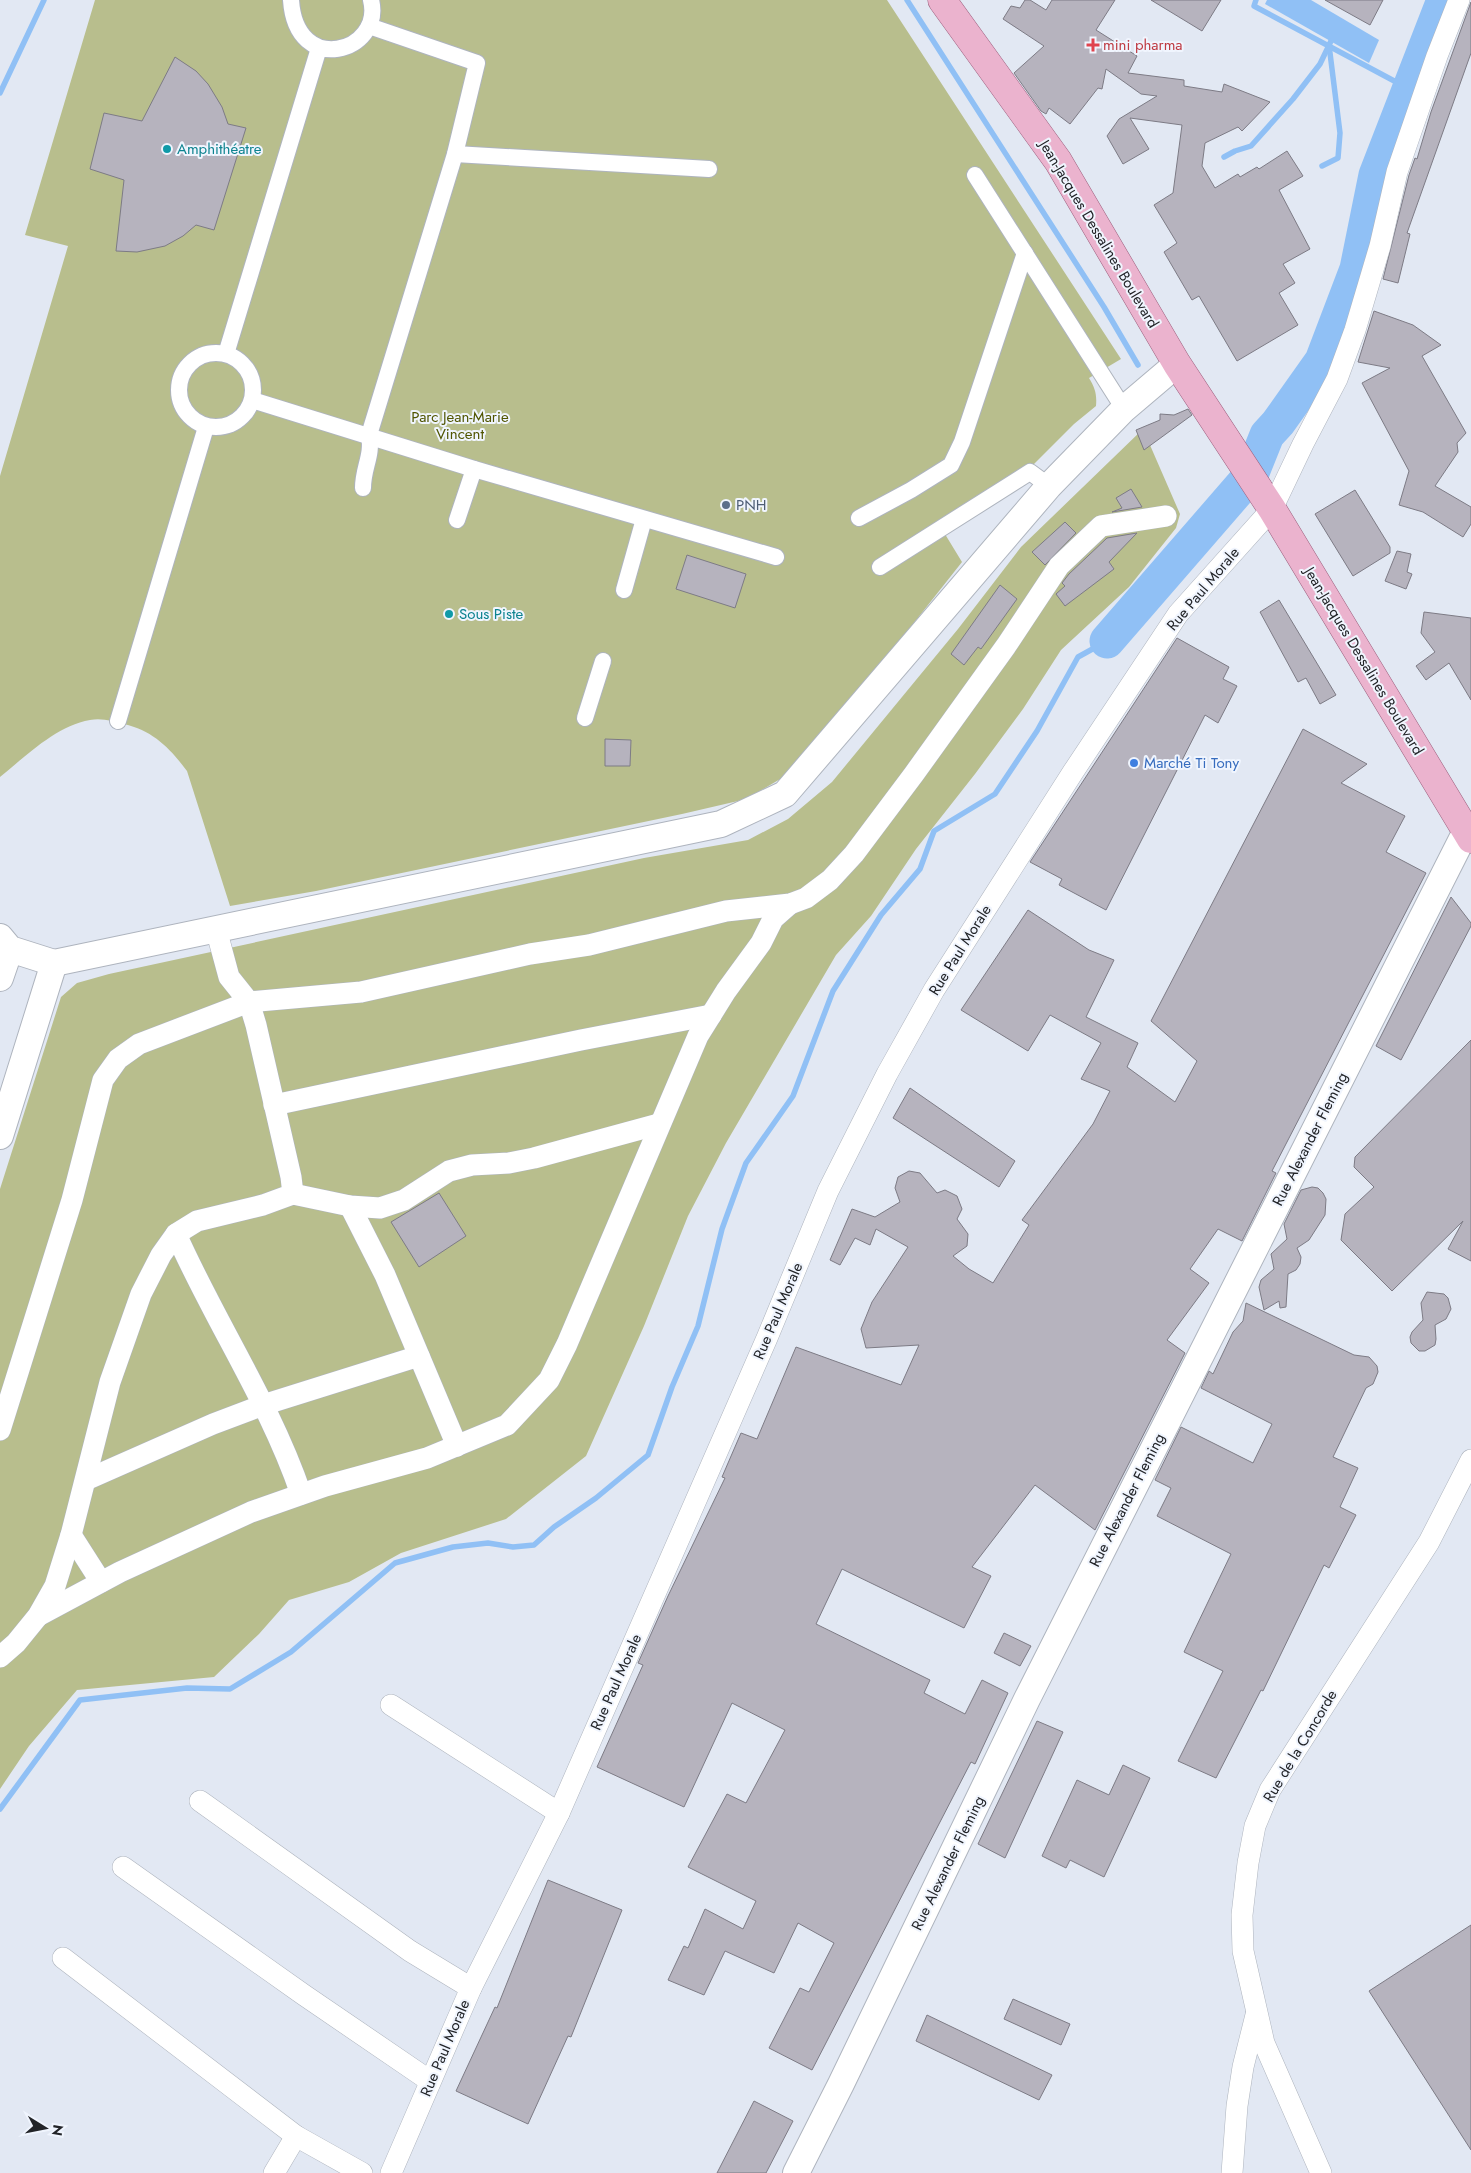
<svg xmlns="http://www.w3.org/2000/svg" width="1471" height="2173" font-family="Jost,sans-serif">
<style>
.green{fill:#b8be8d}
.water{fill:#90c0f5}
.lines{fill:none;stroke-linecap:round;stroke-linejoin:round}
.stream{stroke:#90c0f5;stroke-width:5.5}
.river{stroke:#90c0f5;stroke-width:35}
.building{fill:#b6b3be;stroke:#7d7b85}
.pedestrian-casing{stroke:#aeb4be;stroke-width:18}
.minor-casing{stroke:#aeb4be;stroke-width:22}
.tertiary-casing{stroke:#aeb4be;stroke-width:28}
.primary-casing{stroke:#9c607e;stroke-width:29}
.pedestrian{stroke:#fff;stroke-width:16}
.minor{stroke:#fff;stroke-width:21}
.tertiary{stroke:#fff;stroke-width:26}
.primary{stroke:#ebb3ce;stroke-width:28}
.health-dot{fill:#e0444e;stroke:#f0f5fe;stroke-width:2}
.culture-dot{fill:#0f9aa8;stroke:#f0f5fe;stroke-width:2}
.service-dot{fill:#5c6f8a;stroke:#f0f5fe;stroke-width:2}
.shop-dot{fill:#3f7fe0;stroke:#f0f5fe;stroke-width:2}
.labels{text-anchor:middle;stroke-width:4;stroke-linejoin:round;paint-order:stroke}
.health-label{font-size:15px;fill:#be3a42;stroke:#f0f5fe;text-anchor:start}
.culture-label{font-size:15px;fill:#0d838f;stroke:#f0f5fe;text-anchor:start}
.street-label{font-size:15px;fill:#222428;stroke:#f0f5fe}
.park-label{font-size:15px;fill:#505500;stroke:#f0f5fe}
.service-label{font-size:15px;fill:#4e5e75;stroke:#f0f5fe;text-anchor:start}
.shop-label{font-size:15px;fill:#366cbe;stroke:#f0f5fe;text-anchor:start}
</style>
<rect width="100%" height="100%" fill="#e2e8f3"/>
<g class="green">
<path d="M95,0H887L1121,359L1089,378C1095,388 1097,394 1096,406L1074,424L1031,467L937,521L962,562L826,734L787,775L753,795L738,801L682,814L316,891L230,906L187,771C169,747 153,731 124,724C113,721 102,718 90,720C56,726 26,756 0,777V476L68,246L25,235Z"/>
<path d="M1143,429L1180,514L1176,528L1129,587L1061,650L1023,709L975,774L916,849L871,916L836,955L726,1143L688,1216L644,1326L586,1456L506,1519L401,1553L349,1582L289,1600L259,1634L214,1677L77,1690L29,1746L0,1789V1189L61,997L77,983L109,974L644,858L748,840L788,819L832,782L958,629L1021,547Z"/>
</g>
<path class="water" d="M1267,0H1311L1379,40L1369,63L1265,4Z"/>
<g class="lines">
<g class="stream">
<path d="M907,0L1104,307L1138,365"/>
<path d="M1256,0L1254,6L1398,83L1413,82"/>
<path d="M0,93L44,0"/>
<path d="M1224,157L1235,151L1251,146L1293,99L1320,64L1331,41"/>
<path d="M1322,166L1338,158L1340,133L1329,45"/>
<path d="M0,1809L80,1700L187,1688L230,1689L291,1652L395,1563L453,1547L488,1543L513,1547L534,1545L554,1527L596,1498L648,1455L672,1387L698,1326L722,1229L746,1163L793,1096L833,991L881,915L920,869L934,831L995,794L1037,731L1078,657L1107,641"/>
</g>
<path class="river" d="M1107,641L1251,475L1267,435L1278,423L1322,361L1357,269L1376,175L1444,0"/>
</g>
<g class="building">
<path d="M1025,0H1030L1046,10L1052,0H1115L1096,30L1137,56L1128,73L1184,80V86L1222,92L1224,84L1270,102L1242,131L1238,127L1205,143L1202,166L1215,188L1238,174L1240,177L1257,167L1259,169L1287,151L1303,176L1279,190L1310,249L1283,264L1295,283L1279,293L1298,325L1237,361L1199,296L1192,300L1164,252L1177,243L1154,205L1173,193L1182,125L1130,118L1149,149L1123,164L1107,136L1119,119L1157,96L1141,94L1106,69L1102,89L1098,88L1070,124L1049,108L1046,114L1041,111L1014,73L1044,46L1003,19L1011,6L1020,8Z"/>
<path d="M1151,0H1221L1202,31Z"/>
<path d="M1325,0H1383L1370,25Z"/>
<path d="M1471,2V53L1407,233L1410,234L1398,283L1383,279L1409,175L1415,158L1417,159L1431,112Z"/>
<path d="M175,57L196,71L208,84L222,107L228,124L246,128L214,230L196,225L183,236L165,246L137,252L116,251L124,180L90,169L104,113L142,121Z"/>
<path d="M1374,311L1413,325L1441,345L1422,356L1466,433L1457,443L1458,452L1435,486L1471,507V524L1463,537L1423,512L1399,505L1409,471L1362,383L1390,368L1358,362Z"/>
<path d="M1188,409L1192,415L1144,450L1136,430L1160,420V414L1174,415Z"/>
<path d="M1131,489L1142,507L1112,512L1122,508L1116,498Z"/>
<path d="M1355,490L1390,547V553L1353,576L1315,514Z"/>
<path d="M1065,522L1076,533L1045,565L1032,552Z"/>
<path d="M1137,533L1109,562L1114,569L1065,606L1056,594L1065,586L1062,583L1069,574L1107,538Z"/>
<path d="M1397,551L1411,554L1407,572L1412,574L1406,589L1385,581Z"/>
<path d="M687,555L746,574L735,608L676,589Z"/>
<path d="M1000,585L1017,599L981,649L978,647L964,665L951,654Z"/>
<path d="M1279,600L1336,695L1320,704L1306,678L1298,682L1260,612Z"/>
<path d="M1424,612L1471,618V700L1449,663L1426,680L1416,666L1435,652L1421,633Z"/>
<path d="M1177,638L1229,667L1223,679L1237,686L1218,723L1205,715L1106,910L1059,885L1062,879L1030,862Z"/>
<path d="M1303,729L1367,764L1341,783L1405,816L1386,852L1426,873L1272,1171L1276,1173L1242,1241L1218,1229L1190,1269L1209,1283L1167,1340L1185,1353L1095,1530L1035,1485L972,1567L991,1576L964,1628L842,1569L816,1624L930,1680L924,1693L965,1714L982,1680L1008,1693L975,1764L971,1762L812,2070L769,2048L800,1988L809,1992L834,1943L798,1923L774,1973L725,1951L704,1995L668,1980L684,1946L688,1948L705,1909L743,1929L756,1901L688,1867L727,1794L746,1803L785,1730L732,1703L684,1807L597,1767L643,1665L638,1663L668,1596L725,1478L722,1477L741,1433L757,1439L796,1347L901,1385L919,1345L866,1348L861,1329L872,1302L908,1247L876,1229L870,1245L855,1238L840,1265L830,1260L852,1209L875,1217L900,1202L895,1188L898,1177L909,1171L920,1173L937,1193L945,1190L957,1196L962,1209L957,1219L968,1234L967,1246L953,1256L969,1269L993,1283L1029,1225L1022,1220L1093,1124L1110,1091L1081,1079L1101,1043L1050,1015L1028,1051L961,1010L1028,910L1089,950L1114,960L1086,1017L1138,1043L1127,1067L1175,1102L1197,1061L1151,1021Z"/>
<path d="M605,739L631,740L630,766H605Z"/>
<path d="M1451,897L1471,923V926L1401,1060L1376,1046Z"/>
<path d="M1471,1040V1261L1448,1249L1463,1221L1392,1291L1341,1240L1345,1214L1374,1187L1354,1167L1355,1157Z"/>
<path d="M910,1088L1015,1161L999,1187L893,1118Z"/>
<path d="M1312,1187L1318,1188L1323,1193L1326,1199L1325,1215L1309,1240L1297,1248L1301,1257L1300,1264L1296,1270L1288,1274L1286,1307L1280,1308L1279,1301L1264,1310L1259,1287L1261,1280L1274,1269L1271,1254L1287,1239L1284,1224L1301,1190Z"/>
<path d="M439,1193L466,1236L419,1267L391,1222Z"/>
<path d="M1427,1292L1444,1294L1448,1298L1451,1309L1446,1319L1435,1325L1436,1339L1435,1345L1425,1351H1419L1411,1343L1410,1337L1412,1332L1423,1320L1421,1303Z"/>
<path d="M1246,1303L1354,1355L1369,1357L1377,1366L1378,1372L1373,1384L1366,1388L1333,1457L1358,1468L1340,1507L1356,1515L1329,1568L1324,1565L1263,1691L1261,1690L1216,1778L1178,1761L1223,1671L1184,1652L1231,1554L1157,1516L1171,1488L1155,1480L1181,1427L1253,1463L1272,1424L1201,1388L1209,1371L1213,1374L1233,1332L1243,1321Z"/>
<path d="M1004,1633L1031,1646L1020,1666L994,1653Z"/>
<path d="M1037,1721L1063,1732L1005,1858L978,1844Z"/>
<path d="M1123,1765L1150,1778L1104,1877L1070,1860L1066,1868L1042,1856L1077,1780L1109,1795Z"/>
<path d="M548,1880L622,1910L571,2037L568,2036L528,2124L456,2091L495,2007L497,2008Z"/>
<path d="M1471,1925V2150L1369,1991Z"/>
<path d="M1013,1999L1070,2024L1061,2045L1004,2019Z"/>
<path d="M927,2015L1052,2075L1039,2100L916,2041Z"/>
<path d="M754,2101L793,2121L766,2173H717Z"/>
</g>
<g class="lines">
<g class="pedestrian-casing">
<g id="pedestrian">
<path d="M291,0C296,78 384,52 371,0"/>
<path d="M455,154L709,169"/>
<path d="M975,175L1124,409"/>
<circle cx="216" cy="390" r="37"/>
<path d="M226,354L319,48"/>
<path d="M252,400L474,469L776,557"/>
<path d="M363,488C363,467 373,456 369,435L455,154L477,63L369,26"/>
<path d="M859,518L911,490L951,465L962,442L1025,253"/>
<path d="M457,520L474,469"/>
<path d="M880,567L1030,472L1049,486"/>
<path d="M624,590L644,519"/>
<path d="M585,718L603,661"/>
<path d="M118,721L206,427"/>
</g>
</g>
<g class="minor-casing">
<g id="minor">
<path d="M274,1105L581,1040L711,1015"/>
<path d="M293,1194L350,1206L380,1208L404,1200L449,1171L472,1165L509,1163L534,1158L659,1124"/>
<path d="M350,1206L385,1275L457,1446"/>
<path d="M176,1234C215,1322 270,1403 301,1494"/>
<path d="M0,1430L72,1200L103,1080L118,1059L139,1044L249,1002L361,992L530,954L589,945L726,911L790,904L806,898L830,880L854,854L914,774L1006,646L1059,566L1101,526L1166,516"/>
<path d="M86,1480L213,1424L263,1405L419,1356"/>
<path d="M71,1535L101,1582"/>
<path d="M38,1616L120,1572L251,1512L325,1486L427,1458L507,1425L549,1380L567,1344L698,1036L726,991L761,943L773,919L790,904"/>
<path d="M0,1657L16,1643L38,1616L55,1586L71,1535L110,1382L141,1294L161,1255L176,1234L197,1221L263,1205L293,1194L291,1177L256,1025L249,1002L229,977L216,929"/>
<path d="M391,1705L559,1813"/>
<path d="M200,1801L410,1951L471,1988"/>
<path d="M123,1867L304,1995L430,2081"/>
<path d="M63,1958L296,2136L362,2173"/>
<path d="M274,2173L296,2136"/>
<path d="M391,2173L471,1988L559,1813L767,1338L828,1191L887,1074L934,990L1073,772L1178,614L1272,509L1303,444L1337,379L1355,330L1380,246L1397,172L1437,56L1459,0"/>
<path d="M1232,2173L1237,2106L1243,2067L1256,2015"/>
<path d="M1321,2173L1264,2043L1243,1951L1242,1915L1248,1863L1255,1826L1270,1790L1429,1542L1471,1460"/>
</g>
</g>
<g class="tertiary-casing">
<g id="tertiary">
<path d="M0,937L10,949L54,963L721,824L785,794L1049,486L1124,409L1177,364"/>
<path d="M0,978L10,949"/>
<path d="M0,1136L54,963"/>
<path d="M796,2173L841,2084L1027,1699L1466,831"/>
</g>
</g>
<g class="primary-casing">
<path id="primary" d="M942,0L1058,161L1177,364L1272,509L1471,839"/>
</g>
<use href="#pedestrian" class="pedestrian"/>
<use href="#minor" class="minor"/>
<use href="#tertiary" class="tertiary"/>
<use href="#primary" class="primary"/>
</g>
<path class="health-dot" d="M1090.5 37.5h5v5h5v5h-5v5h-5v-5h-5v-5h5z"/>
<g class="culture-dot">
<circle cx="167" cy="149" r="5"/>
<circle cx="449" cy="614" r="5"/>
</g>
<circle class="service-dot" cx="726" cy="505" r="5"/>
<circle class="shop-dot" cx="1134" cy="763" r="5"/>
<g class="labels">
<g class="health-label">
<text x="1103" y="50">mini pharma</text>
</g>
<g class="culture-label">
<text x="177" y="154">Amphithéatre</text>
<text x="459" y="619">Sous Piste</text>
</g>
<g class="street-label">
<text transform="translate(1099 234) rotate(59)" y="5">Jean-Jacques Dessalines Boulevard</text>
<text transform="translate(1203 589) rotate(-50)" y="5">Rue Paul Morale</text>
<text transform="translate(1364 661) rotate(59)" y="5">Jean-Jacques Dessalines Boulevard</text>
<text transform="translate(960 950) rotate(-58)" y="5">Rue Paul Morale</text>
<text transform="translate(1310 1139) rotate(-63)" y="5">Rue Alexander Fleming</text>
<text transform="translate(778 1311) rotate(-67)" y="5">Rue Paul Morale</text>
<text transform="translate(1127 1500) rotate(-63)" y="5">Rue Alexander Fleming</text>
<text transform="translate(616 1682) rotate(-66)" y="5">Rue Paul Morale</text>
<text transform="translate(1300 1746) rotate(-59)" y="5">Rue de la Concorde</text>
<text transform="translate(948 1863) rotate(-64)" y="5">Rue Alexander Fleming</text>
<text transform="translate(445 2048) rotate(-67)" y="5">Rue Paul Morale</text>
</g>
<g class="park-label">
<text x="460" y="422">Parc Jean-Marie<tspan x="460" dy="17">Vincent</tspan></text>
</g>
<g class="service-label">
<text x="736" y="510">PNH</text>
</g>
<g class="shop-label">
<text x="1144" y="768">Marché Ti Tony</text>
</g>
</g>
<g transform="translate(45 2128) rotate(100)" stroke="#f0f5fe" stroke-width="4" paint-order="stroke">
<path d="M0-4L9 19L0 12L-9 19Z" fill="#222428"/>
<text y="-8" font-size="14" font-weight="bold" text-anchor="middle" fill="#222428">N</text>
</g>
</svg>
